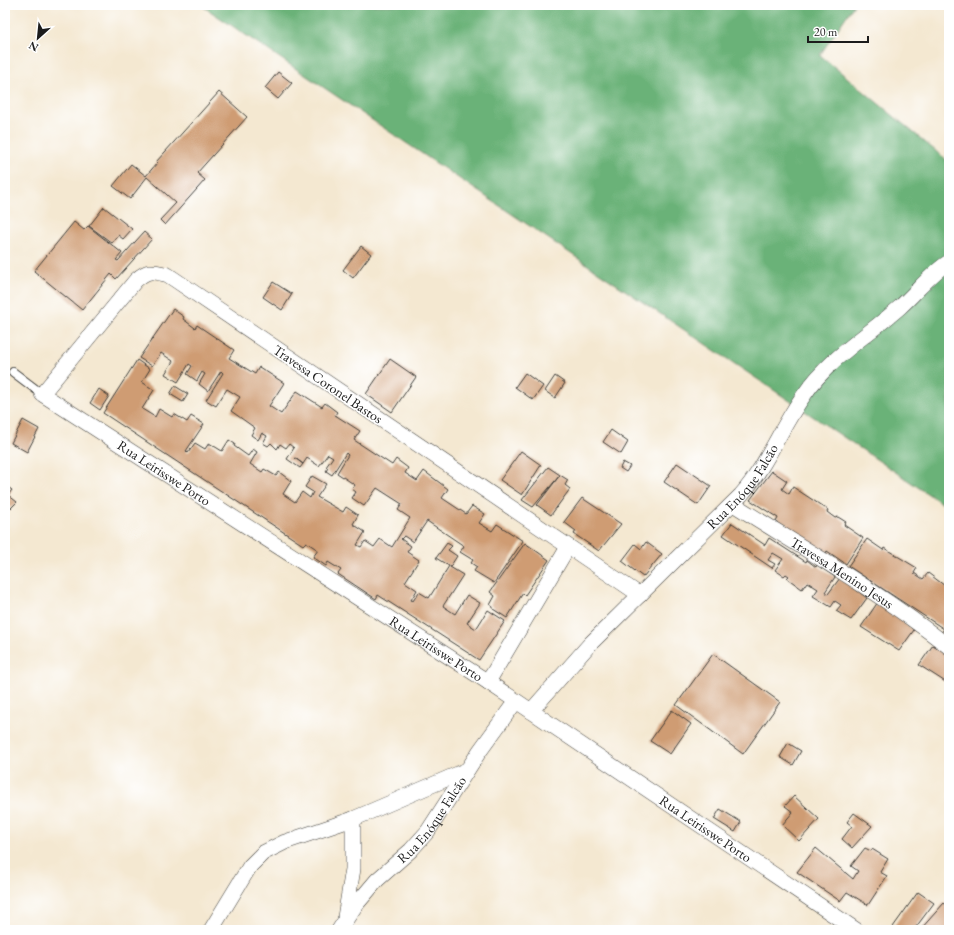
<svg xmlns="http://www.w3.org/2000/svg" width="954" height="935" font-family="'EB Garamond',serif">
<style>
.forest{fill:#6ab278;stroke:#43674a}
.building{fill:#cf9c73}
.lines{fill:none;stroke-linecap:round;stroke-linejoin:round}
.service-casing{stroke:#3c3b37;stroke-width:10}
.minor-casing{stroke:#3c3b37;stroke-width:16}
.service{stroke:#fff;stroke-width:8}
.minor{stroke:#fff;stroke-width:15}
.labels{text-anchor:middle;stroke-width:3;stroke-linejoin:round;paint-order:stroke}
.street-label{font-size:14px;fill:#1c1c1c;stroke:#fff}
</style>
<rect width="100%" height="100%" fill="#fff"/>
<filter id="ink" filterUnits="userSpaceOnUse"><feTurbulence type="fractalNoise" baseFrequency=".025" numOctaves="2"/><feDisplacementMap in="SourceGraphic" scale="8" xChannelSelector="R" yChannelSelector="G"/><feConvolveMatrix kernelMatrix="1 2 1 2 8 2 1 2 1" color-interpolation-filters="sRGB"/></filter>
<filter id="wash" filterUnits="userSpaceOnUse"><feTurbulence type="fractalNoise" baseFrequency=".012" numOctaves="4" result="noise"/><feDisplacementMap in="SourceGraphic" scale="16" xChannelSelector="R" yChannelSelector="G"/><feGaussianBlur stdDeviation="0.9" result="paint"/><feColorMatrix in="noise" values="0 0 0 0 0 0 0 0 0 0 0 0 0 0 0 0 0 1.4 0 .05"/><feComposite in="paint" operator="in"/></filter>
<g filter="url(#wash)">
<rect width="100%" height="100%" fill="#f4e8d1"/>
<path class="forest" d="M201,5H854L820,55L949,162V508Z"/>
<g id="blocks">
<g class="building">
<path d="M278,72L292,83L278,99L265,88Z"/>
<path d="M219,92L247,117L197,173L205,180L165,225L160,220L176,203L147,177L130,199L113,186L131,164L146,176L157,163L156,162Z"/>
<path d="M104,207L132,229L123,239L118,235L112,243L89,226Z"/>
<path d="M74,222L84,230L88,226L122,253L116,260L118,261L144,232L152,239L116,279L111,274L82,310L34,271Z"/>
<path d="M361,246L371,254L353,278L343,270Z"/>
<path d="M273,282L292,294L282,310L263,297Z"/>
<path d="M173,309L184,317L183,319L195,328L197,325L234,350L229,358L255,374L259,367L284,383L269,406L281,414L297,391L322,407L325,403L337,412L335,415L360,431L354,440L392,465L396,459L408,468L405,473L417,481L424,471L448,489L442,498L466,514L472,506L485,514L479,523L492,531L497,524L523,541L494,583L474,571L477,567L471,563L473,560L460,552L464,546L427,521L413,542L404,536L401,539L411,546L407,552L419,560L405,582L417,590L411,600L413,601L419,592L429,598L449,566L436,558L447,543L452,546L448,550L457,556L450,567L463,575L443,606L455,614L467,595L480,603L467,623L476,629L488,610L505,621L479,660L378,595L376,599L338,574L341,570L328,562L326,566L313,557L318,550L306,542L303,545L103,413L137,360L150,369L142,382L154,390L142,409L155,417L159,409L172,417L174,414L187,422L191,416L204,424L186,451L188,453L195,443L205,449L209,443L222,451L229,440L235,444L234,446L248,456L253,449L257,452L250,464L262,472L264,469L276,476L279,472L291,481L283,494L295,502L302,492L310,498L313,492L305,487L312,476L326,484L317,497L343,512L346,507L358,515L353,524L365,532L357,545L361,547L365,541L374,547L380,539L392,547L410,518L398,510L402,504L377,488L364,506L352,498L356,492L352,489L355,485L337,473L348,455L346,453L332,475L326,471L328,468L326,467L333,457L328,454L319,466L307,458L303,464L295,458L303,464L300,468L287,459L294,448L289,444L286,448L280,444L277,449L271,443L268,446L263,443L267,436L262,433L258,440L251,435L255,428L231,411L240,397L227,389L216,406L206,400L223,373L221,371L208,391L199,384L205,374L202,372L197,381L187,374L192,366L189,364L178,382L165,374L173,361L161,353L152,366L139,358Z"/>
<path d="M390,359L416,377L392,412L366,394Z"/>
<path d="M525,373L543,386L533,400L515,387Z"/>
<path d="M555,376L565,383L555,398L545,391Z"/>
<path d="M175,386L188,394L183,402L170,394Z"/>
<path d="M99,389L109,396L100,410L90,403Z"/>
<path d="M23,420L39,429L27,452L11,443Z"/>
<path d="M611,430L628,442L621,454L603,442Z"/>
<path d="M521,451L541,465L522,495L500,480Z"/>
<path d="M623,462L630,466L626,472L620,468Z"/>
<path d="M677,463L711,486L698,505L664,482Z"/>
<path d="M548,467L560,475L533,507L522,500Z"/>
<path d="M772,471L787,481L782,489L789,494L793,487L828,510L827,512L835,518L838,517L846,522L844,525L863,538L846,564L827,551L824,557L776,522L778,518L750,500Z"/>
<path d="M560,475L568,480L565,485L570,489L551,515L537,505Z"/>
<path d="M5,485L12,490L8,495L17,502L11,508L5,504Z"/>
<path d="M582,498L621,524L599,551L574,534L576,531L564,522Z"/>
<path d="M732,523L765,545L769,538L806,562L807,560L816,567L817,565L835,577L825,592L828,594L840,578L867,598L851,620L836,611L841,605L835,601L831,607L813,596L818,589L807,582L802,589L787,578L789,576L786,574L784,576L775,570L783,559L773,553L768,560L775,564L772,568L723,535Z"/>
<path d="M867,539L883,550L884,548L917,568L914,573L923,579L928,573L949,589V639L940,634L944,629L848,566Z"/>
<path d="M646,542L662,554L643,577L622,561L635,544L641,549Z"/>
<path d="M525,543L549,560L525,595L523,593L507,618L493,609V607L490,605L495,596L490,592Z"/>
<path d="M878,602L914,630L899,651L861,627Z"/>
<path d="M933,645L949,655V681L947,683L919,665Z"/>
<path d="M713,654L780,702L743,754L676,705Z"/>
<path d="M672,710L691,724L670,754L650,741Z"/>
<path d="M788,743L801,751L793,765L780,757Z"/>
<path d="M794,796L819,819L799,841L782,825L793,812L785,806Z"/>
<path d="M720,809L741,822L735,832L714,819Z"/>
<path d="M854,813L872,826L852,848L842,839L852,826L847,822Z"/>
<path d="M816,848L853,879L858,871L851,866L865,848L871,851L872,849L888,859L880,872L887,876L868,905L847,892L840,901L797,872Z"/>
<path d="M918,892L934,903L916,927L918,928L917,930H898L893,927Z"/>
<path d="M944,903L949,907L948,930H920Z"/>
</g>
</g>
</g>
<g filter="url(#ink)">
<use href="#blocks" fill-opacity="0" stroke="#3c3b37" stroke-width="1"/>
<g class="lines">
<g class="service-casing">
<path id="service" d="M13,372L42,394"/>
</g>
<g class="minor-casing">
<g id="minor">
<path id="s1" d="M733,504C806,550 881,593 949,647"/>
<path id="s2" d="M640,595L168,275C152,271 149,269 136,280L42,394L488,682L856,930"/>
<path d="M488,682L568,547"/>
<path id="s3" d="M531,711L590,644L741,495C767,465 781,427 804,395C829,358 867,336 900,307C916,293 931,273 949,262"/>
<path d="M345,917L353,869V819"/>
<path d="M211,930L250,866L263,853L285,842L353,819L467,770"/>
<path id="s4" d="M339,930L355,906L377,880L411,850L428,831L479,752L516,701"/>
</g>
</g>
<use href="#service" class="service"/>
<use href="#minor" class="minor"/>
</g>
</g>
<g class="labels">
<g class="street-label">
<text transform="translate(328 384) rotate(34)" y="5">Travessa Coronel Bastos</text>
<text dy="5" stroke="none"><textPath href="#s2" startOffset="898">Rua Leirisswe Porto</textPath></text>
<text dy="5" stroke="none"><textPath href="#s3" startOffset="309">Rua Enóque Falcão</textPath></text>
<text dy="5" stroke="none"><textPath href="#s1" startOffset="129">Travessa Menino Jesus</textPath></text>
<text dy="5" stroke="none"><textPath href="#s2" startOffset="1222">Rua Leirisswe Porto</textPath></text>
<text dy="5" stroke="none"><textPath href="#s4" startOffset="145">Rua Enóque Falcão</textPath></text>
<text dy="5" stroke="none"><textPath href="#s2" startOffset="1546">Rua Leirisswe Porto</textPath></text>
</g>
</g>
<rect width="954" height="935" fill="none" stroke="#fff" stroke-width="20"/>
<g transform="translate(38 38) rotate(207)" stroke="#ffffff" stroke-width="3" paint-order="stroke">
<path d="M0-3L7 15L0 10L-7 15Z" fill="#1c1c1c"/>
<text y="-6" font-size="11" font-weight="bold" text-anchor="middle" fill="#1c1c1c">N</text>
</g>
<path d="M808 36v6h60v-6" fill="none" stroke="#1c1c1c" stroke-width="2"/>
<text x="814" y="36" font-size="12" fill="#1c1c1c" stroke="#ffffff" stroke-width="3" paint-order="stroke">20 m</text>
</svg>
